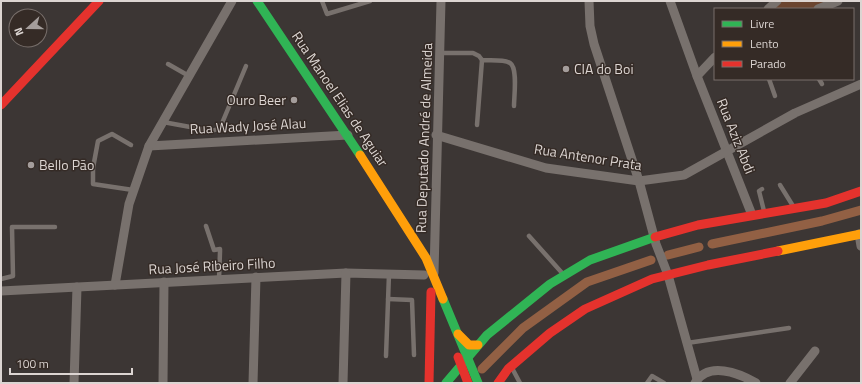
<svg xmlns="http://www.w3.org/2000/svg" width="862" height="384" font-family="'Titillium Web',sans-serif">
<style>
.green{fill:#6b4530}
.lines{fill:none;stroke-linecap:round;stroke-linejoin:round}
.canal{stroke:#926044;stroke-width:9}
.lane{stroke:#78716d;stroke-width:4.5}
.street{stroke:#78716d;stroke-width:9}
.fast{stroke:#30b455;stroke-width:9}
.slow{stroke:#ff9f0a;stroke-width:9}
.jam{stroke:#e5322d;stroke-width:9}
.poi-dot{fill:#a49d9b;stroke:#352b26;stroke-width:1.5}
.labels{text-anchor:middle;stroke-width:3;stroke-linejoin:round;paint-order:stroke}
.poi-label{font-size:14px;fill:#dcd5d2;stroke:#352b26;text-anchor:start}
.street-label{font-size:14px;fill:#dcd5d2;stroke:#352b26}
</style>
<rect width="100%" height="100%" fill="#3c3634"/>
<path class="green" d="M777,1H838L818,9H768Z"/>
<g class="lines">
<g class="canal">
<path d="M712,244L822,221L861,210"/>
<path d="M668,255L699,247"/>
<path d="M482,369L523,328L587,282L651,260"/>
</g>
<g class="lane">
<path d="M322,1L327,14L370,1"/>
<path d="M441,53H473L479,56L482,60L477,125"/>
<path d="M482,60C489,61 503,59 510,63C518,68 514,96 514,106"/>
<path d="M168,64L189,76"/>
<path d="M769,79L775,96"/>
<path d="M819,79L822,84"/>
<path d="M163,122L212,131L220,128L246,66"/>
<path d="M131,145L112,134L98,141L93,168V184L133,190"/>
<path d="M780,185L793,206"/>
<path d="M762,189L759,191L764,211"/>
<path d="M206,226L214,250L220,249V252L219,279"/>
<path d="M529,236L563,274"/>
<path d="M1,279L13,276L12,227H55"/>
<path d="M388,299L412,300L414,355"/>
<path d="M687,343L789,328"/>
<path d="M386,356L389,274"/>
<path d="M512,368L520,383"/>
<path d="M647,383L652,376L664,383"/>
</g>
<g class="street">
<path d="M589,1L590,26L594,44L639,181L656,244L668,275L697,379"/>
<path d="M670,1L697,76L752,215"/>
<path d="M768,9L777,1"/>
<path d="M818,9L838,1"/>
<path d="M697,76L715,57"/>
<path d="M436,135L546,168L639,181L684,175L795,113L861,84"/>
<path d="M149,146L348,135"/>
<path d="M859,234L861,246"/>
<path d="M434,273L441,1"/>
<path d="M115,285L129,204L149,146L232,1"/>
<path d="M1,291L346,273L424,275"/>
<path d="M74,383L77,287"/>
<path d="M163,383L164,282"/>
<path d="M253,383L256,277"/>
<path d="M343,383L346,273"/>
<path d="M695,383C708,361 739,373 756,383"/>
<path d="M790,383L815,351"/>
</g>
<g class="fast">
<path d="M257,1L360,155"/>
<path d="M443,299L478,383"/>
<path d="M446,383L487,335L550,284L590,260L655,237"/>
</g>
<g class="slow">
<path d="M360,155L426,258L443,299"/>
<path d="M778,251L861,234"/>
<path d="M458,334L469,345H478"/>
</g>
<g class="jam">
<path d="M1,105L99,1"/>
<path d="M655,237L698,225L826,203L861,191"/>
<path d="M458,357L468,383"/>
<path d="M429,383L431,292"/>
<path d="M498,383L508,369L550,333L585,309L652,279L708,265L778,251"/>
</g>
</g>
<g class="poi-dot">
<circle cx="566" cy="69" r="4"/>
<circle cx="294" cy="100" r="4"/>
<circle cx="31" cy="165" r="4"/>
</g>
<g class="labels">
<g class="poi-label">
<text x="574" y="74">CIA do Boi</text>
<text x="286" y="105" text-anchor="end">Ouro Beer</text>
<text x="39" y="170">Bello Pão</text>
</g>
<g class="street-label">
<text transform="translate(340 99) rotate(56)" y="5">Rua Manoel Elias de Aguiar</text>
<text transform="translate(248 126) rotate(-3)" y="5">Rua Wady José Alau</text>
<text transform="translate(736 136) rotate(68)" y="5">Rua Aziz Abdi</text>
<text transform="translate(424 138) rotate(-88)" y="5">Rua Deputado André de Almeida</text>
<text transform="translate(588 157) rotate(9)" y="5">Rua Antenor Prata</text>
<text transform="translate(212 266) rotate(-3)" y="5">Rua José Ribeiro Filho</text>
</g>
</g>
<rect width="862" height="384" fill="none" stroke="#dcd5d2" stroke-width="4"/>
<rect x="714" y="8" width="140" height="72" fill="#352b26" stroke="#786f6b"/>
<rect x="722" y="21" width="20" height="6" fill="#30b455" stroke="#786f6b"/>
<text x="750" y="28" font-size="12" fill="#dcd5d2">Livre</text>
<rect x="722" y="41" width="20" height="6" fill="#ff9f0a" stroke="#786f6b"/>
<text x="750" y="48" font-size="12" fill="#dcd5d2">Lento</text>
<rect x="722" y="61" width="20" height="6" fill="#e5322d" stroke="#786f6b"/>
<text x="750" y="68" font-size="12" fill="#dcd5d2">Parado</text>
<g transform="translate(28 28) rotate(249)"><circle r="19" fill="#352b26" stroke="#786f6b"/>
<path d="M0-3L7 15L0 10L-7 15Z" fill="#a49d9b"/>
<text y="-6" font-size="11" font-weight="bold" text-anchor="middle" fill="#dcd5d2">N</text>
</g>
<path d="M10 368v6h122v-6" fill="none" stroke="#dcd5d2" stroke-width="2"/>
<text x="16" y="368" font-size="12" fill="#dcd5d2" stroke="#352b26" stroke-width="3" paint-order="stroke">100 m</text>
</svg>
